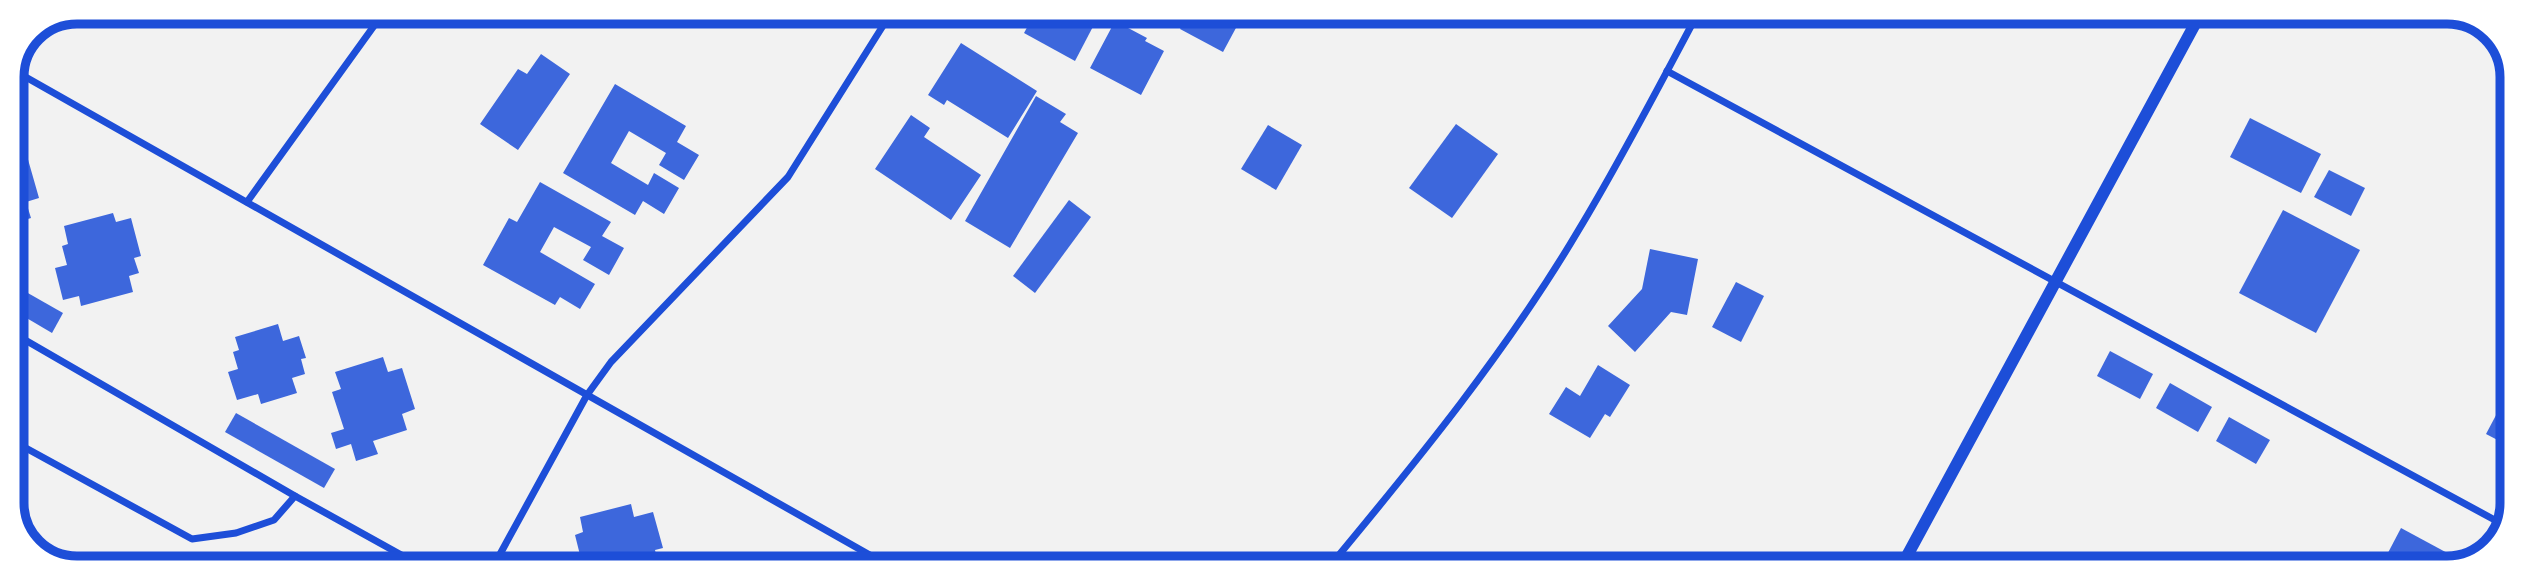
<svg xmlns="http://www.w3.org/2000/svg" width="2524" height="580" font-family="'Golos Text',sans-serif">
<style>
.building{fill:#3d67dc}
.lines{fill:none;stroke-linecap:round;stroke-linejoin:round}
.minor{stroke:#1d4ed8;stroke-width:7}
.tertiary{stroke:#1d4ed8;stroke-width:12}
.rim{fill:none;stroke:#1d4ed8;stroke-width:9}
</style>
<rect width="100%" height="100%" fill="#f2f2f2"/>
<g class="building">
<path d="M1035,13H1090L1098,17L1075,61L1024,33Z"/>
<path d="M1188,13H1244L1223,52L1180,29Z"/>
<path d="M1115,21L1147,38L1145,41L1164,51L1141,95L1090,68Z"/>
<path d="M961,43L1037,91L1008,138L947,100L944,105L928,95Z"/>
<path d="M541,54L570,74L518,150L480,124L518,69L527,74Z"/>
<path d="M615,84L686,126L677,142L699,155L684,180L659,165L666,153L629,131L611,163L648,185L654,173L679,188L664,214L643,201L635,215L563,173Z"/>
<path d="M1036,96L1066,114L1060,122L1078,133L1010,248L965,221Z"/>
<path d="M911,115L930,128L924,137L981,175L951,220L875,169Z"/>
<path d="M2250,118L2321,154L2301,193L2230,157Z"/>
<path d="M1456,124L1498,154L1452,218L1409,188Z"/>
<path d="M1268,125L1302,145L1276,190L1241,169Z"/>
<path d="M27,156L39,198L26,202L31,218L12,224V161Z"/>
<path d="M2329,170L2365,188L2351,216L2314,197Z"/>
<path d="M540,182L611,222L602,236L624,248L609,275L583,260L591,247L554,227L540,252L595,284L580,309L560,297L555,305L483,265L509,218L517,222Z"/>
<path d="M1069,200L1091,217L1035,293L1013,276Z"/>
<path d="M2283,210L2360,250L2316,333L2239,293Z"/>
<path d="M113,213L116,222L131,218L141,256L134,258L139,273L129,276L133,292L81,306L79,296L63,300L55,268L67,265L62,246L68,244L64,226Z"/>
<path d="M1650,249L1698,259L1687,315L1671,312L1635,352L1608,326L1642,289Z"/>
<path d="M1736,282L1764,296L1741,342L1712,327Z"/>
<path d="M12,284L63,313L52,333L13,310Z"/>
<path d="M278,324L283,341L299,336L306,358L301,359L305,374L292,378L297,393L261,404L258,394L237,400L228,372L238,369L233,352L239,350L235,337Z"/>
<path d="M2110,351L2153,374L2140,399L2097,376Z"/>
<path d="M383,357L388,372L402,368L415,409L402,414L407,430L373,441L378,454L356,461L351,444L336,449L331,433L344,429L332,392L341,389L335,372Z"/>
<path d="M1598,365L1630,385L1610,417L1605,414L1590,438L1549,414L1566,387L1580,396Z"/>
<path d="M2170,383L2212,407L2198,432L2156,408Z"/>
<path d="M2507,384L2511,386V447L2486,434L2503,402L2498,401Z"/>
<path d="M236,413L335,469L324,488L225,432Z"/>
<path d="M2229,417L2270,440L2256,464L2216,441Z"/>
<path d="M631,504L634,517L653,512L663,548L655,550L659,566L583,567L575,535L583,532L580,517Z"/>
<path d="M2401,528L2464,562L2447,568H2380Z"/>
<path d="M79,556L85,566H63Z"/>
</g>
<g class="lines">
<g class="minor">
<path d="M15,71L891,567"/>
<path d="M1667,71L2504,525"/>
<path d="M247,202L384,12"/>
<path d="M13,333L295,496"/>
<path d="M13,441L192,539L236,533L274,520L295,496L423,567"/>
<path d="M493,567L587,395L611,362L788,177L891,13"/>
<path d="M1329,567C1417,461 1507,351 1578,231C1621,160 1659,86 1698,13"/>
</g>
<path class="tertiary" d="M1901,567L2201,13"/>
</g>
<path d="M0 0H2524V580H0ZM77 24H2447A53 53 0 0 1 2500 77V503A53 53 0 0 1 2447 556H77A53 53 0 0 1 24 503V77A53 53 0 0 1 77 24Z" fill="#fff" fill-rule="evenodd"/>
<path class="rim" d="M77 24H2447A53 53 0 0 1 2500 77V503A53 53 0 0 1 2447 556H77A53 53 0 0 1 24 503V77A53 53 0 0 1 77 24Z"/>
</svg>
